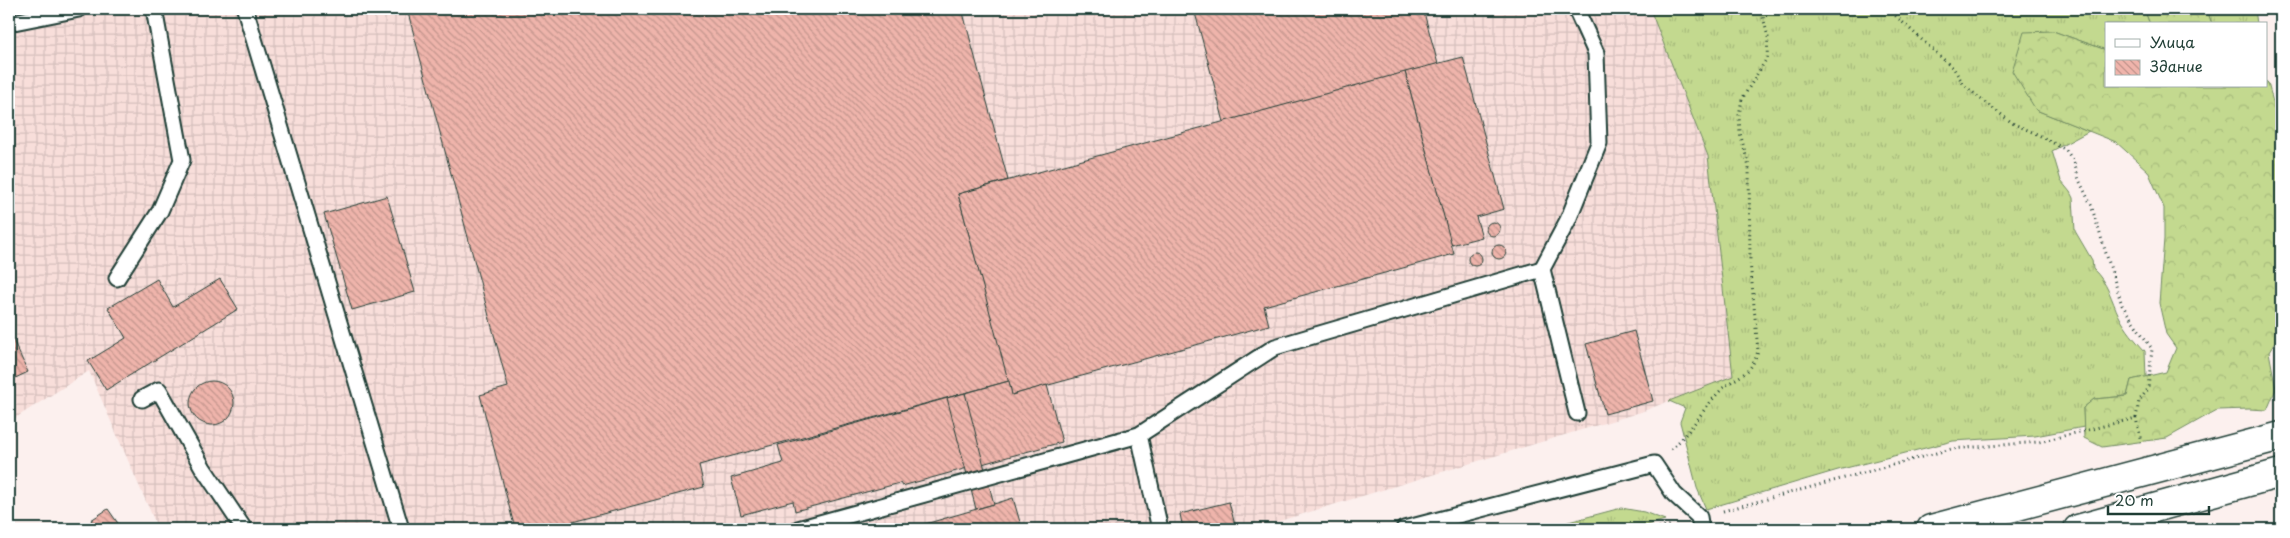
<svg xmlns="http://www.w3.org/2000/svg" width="2290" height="538" font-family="'Playpen Sans',sans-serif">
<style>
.industrial{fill:url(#industrial-grid)}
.grass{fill:url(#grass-tufts);stroke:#718b62}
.forest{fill:url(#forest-crowns);stroke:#718b62}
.building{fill:url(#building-back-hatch);stroke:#1f3d34}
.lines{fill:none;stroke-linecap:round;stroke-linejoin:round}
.lane-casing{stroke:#1f3d34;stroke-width:19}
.secondary-casing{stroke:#1f3d34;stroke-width:31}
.path{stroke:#1f3d34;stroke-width:3;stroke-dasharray:1 4;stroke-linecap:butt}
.lane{stroke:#fff;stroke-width:15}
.secondary{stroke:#fff;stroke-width:28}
</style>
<defs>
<pattern id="industrial-grid" width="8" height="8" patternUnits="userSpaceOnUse" patternTransform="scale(1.25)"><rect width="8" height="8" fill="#f8deda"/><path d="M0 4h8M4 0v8" fill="none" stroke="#d4bfbc"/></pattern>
<pattern id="grass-tufts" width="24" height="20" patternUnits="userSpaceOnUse" patternTransform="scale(1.25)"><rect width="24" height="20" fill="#c3d98f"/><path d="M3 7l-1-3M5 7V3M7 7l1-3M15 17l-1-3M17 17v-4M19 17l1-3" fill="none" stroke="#a7bb7c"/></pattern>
<pattern id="forest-crowns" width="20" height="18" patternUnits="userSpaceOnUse" patternTransform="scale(1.25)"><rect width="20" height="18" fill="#c3d98f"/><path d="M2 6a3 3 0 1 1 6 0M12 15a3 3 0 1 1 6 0" fill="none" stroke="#a7bb7c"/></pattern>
<pattern id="building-back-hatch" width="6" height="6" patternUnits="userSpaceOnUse" patternTransform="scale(1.25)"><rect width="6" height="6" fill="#efb4ab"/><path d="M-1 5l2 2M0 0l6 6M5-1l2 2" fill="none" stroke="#c1948c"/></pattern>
</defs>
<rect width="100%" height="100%" fill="#fcf0ee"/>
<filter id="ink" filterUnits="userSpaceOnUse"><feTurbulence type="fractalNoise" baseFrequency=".02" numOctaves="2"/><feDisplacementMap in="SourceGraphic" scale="10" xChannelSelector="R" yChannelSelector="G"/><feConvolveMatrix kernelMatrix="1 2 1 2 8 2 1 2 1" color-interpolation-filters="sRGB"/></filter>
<g filter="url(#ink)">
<path class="industrial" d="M9,9H1650L1708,156L1733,376L1641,412L1253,529H158L89,371L9,422Z"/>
<g class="grass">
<path d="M1650,9H2144L2150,24H2106V50L2053,31L2036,110L2089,131L2052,151L2061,181L2070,192L2073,198L2075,231L2092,260L2093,269C2108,283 2111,299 2119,316C2126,330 2135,340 2145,351L2146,377L2131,380L2127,396L2094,399L2083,408L2084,427L2035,436L1953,441L1838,470L1706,509L1697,488L1680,422L1685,408L1669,401L1733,376L1708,156Z"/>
<path d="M2210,9H2255L2257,24H2212L2209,16Z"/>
<path d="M1621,508L1644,512L1665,520L1633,529H1542Z"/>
</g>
<g class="forest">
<path d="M2144,9H2210L2209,16L2212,24H2150Z"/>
<path d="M2053,31L2106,50V86H2266V81L2268,83L2281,133V333L2269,352L2276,389L2267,410L2249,409L2217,410L2167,438L2102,447L2084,438L2083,408L2094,399L2127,396L2131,380L2166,372L2176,348L2166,334L2159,303L2164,239V208L2148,171L2116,142L2036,110L2012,71L2024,32Z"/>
</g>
<g class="building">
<path d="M407,9H962L1008,180L958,194L1009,381L699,465L704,487L546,529H515L480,395L508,387Z"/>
<path d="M1194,9H1423L1438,64L1224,122Z"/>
<path d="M1463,57L1504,209L1476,217L1482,237L1451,245L1405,72Z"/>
<path d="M1405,72L1454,254L1264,306L1269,325L1012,395L958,194Z"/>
<path d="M387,196L415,292L352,310L324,214Z"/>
<circle cx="1493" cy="229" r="7"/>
<circle cx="1499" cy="252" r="7"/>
<circle cx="1475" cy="259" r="7"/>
<path d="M157,279L173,307L220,279L238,309L106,390L88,361L126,338L108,308Z"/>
<path d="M9,331L28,372L9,381Z"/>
<path d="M1634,331L1653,401L1605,414L1586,344Z"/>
<path d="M1009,381L1012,395L1047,385L1062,442L902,486L900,483L795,511L793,501L741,515L731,478L783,463L778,445Z"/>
<circle cx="212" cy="403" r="22"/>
<path d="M965,393L994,504L976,509L947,398Z"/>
<path d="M1013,498L1022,529H908L994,504Z"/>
<path d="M1229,502L1236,529H1183L1180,514Z"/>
<path d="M108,509L122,529H97L91,520Z"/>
</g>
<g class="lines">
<g class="lane-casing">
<g id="lane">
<path d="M245,9L401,529"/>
<path d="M9,23L79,9"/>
<path d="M1542,269L1568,220L1599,143L1596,53L1576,9"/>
<path d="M117,278L160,211L182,160L154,9"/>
<path d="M142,399L159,390L203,468L244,529"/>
<path d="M1139,435L1160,529"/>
<path d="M798,529L1139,435L1275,347L1542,269L1577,413"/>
<path d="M1404,529L1654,464L1674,494L1699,517L1701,529"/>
</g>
</g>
<g class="secondary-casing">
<g id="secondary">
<path d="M1931,529L2281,436"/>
<path d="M2078,529L2281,473"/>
</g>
</g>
<g class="path">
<path d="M1888,9L1954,69L1964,85L1982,100L2014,124L2037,134L2066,150L2074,162L2079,180L2091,205L2122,305L2152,349L2148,389L2139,401L2136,418L2141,442"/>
<path d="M1671,449C1691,432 1702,410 1719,392C1736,374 1750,379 1758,351L1750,261L1749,167L1740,133L1739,115L1742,99L1767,58L1768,37L1761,9"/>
<path d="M1723,511L1951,449L2039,442L2136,418"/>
<path d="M1654,529L1671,525"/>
</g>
<use href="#lane" class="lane"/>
<use href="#secondary" class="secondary"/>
</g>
</g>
<rect width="2290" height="538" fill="none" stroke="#fff" stroke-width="30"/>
<rect x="15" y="15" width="2260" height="508" fill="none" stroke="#1f3d34" stroke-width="2" filter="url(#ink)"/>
<rect x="2105" y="22" width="162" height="65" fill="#ffffff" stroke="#a5b1ae"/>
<rect x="2115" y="39" width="25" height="8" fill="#ffffff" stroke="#a5b1ae"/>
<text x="2150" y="48" font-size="15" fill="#1f3d34">Улица</text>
<rect x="2115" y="60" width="25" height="15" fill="url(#building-back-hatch)" stroke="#a5b1ae"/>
<text x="2150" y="72" font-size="15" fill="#1f3d34">Здание</text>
<path d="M2108 506v8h101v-8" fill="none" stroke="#1f3d34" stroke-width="2.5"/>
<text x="2115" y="506" font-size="15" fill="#1f3d34" stroke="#ffffff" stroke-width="4" paint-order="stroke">20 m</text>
</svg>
